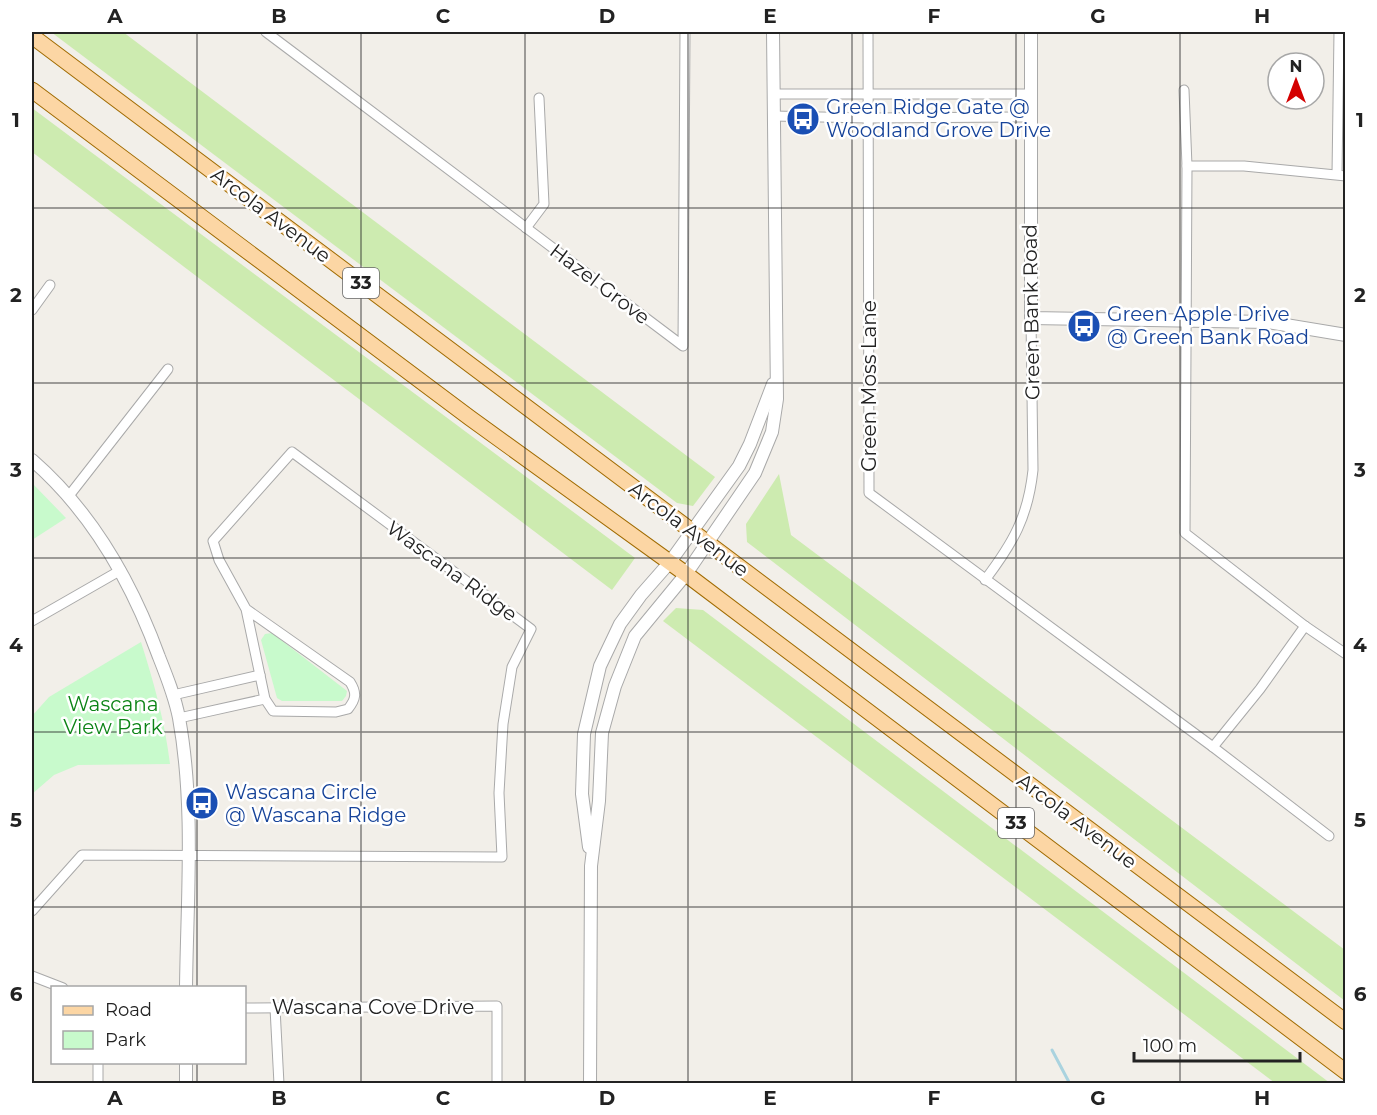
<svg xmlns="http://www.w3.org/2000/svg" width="1377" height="1115" font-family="Montserrat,sans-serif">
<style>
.grass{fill:#cdebb0}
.park{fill:#c8facc}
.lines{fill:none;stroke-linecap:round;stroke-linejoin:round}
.stream{stroke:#aad3df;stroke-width:3}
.minor-casing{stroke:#a9a9a9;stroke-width:11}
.tertiary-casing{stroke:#a9a9a9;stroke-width:14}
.primary-casing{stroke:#a06b00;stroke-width:17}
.minor{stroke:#fff;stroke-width:9}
.tertiary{stroke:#fff;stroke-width:12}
.primary{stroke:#fcd6a4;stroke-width:15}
.grid{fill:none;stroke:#222;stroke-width:1.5;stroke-opacity:0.55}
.labels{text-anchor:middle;stroke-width:5;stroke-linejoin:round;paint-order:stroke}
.shield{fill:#fff;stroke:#646464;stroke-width:1.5}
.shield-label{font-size:18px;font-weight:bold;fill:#222}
.transit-label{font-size:20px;fill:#164399;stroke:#fff;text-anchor:start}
.street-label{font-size:20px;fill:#222;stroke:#fff}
.park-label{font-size:20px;fill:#0c8416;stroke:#fff}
.neatline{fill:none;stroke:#222;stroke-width:2}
.grid-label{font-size:20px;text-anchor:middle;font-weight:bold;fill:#222}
</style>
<rect width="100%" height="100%" fill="#f2efe9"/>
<g class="grass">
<path d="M51,32H123L715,477L693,506L677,503Z"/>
<path d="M32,108L635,558L612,590L32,152Z"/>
<path d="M779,474L791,535L1345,950V1001L747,542L746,524Z"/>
<path d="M676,608L703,610L1330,1083H1275L663,621Z"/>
</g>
<g class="park">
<path d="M32,483L66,518L32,540Z"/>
<path d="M272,633L347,691L346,696L342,701H282L277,698L261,640L265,634Z"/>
<path d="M141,642C154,683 165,722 170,764L78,765L54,775L32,794V716L49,697Z"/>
</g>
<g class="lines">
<path class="stream" d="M1052,1050L1070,1084"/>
<g class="minor-casing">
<g id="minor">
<path d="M266,32L683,346L685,32"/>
<path d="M868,32L869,493L1213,747L1329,836"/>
<path d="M1184,90L1187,166L1185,533L1305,626L1346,654"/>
<path d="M773,94H1030"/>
<path d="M773,116L868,118L1030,117"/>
<path d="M1187,166H1244L1346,176"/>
<path d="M1337,174L1339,32"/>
<path d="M526,228L544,204L539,98"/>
<path d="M32,310L50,285"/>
<path d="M68,497L168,369"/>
<path d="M985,580C1013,543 1028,517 1033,470L1031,318"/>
<path d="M32,621L121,570"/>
<path d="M173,695L260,675"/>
<path d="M179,718L265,699"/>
<path d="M1213,747L1260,689L1305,626"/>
<path d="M32,911L82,855L502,857L499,793L503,724L512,667L531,629L292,452L213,541L219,560L246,609L265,699L273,711L336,712L348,709C356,699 357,693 350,682L246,609"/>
<path d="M32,976L63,988"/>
<path d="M244,1008L497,1006V1084"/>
<path d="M275,1008L279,1084"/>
<path d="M98,1084V1062"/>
</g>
</g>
<g class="tertiary-casing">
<g id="tertiary">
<path d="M1031,32V318L1268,322L1346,335"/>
<path d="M32,460C92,512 132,583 159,657C167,677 175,697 179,718C195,806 187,899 186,988"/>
<path d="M589,847L582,794L584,734L600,666L620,624L641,595L670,562L739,466L750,444L773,384"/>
<path d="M186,1062V1084"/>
<path d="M590,1084L591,866L599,801L602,733L615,686L635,636L686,574L755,473L772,432L777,399L773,32"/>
</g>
</g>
<g class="primary-casing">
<g id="primary">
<path d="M32,36L1346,1022"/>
<path d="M32,90L470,418L686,574L1346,1072"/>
</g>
</g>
<use href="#minor" class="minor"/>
<use href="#tertiary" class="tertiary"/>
<use href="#primary" class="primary"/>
</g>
<path class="grid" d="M197,32V988M361,32V1084M525,32V1084M688,32V1084M852,32V1084M1016,32V1084M1180,32V1084M32,208H1346M32,383H1346M32,558H1346M32,732H1346M32,907H1346M197,1062V1084"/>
<defs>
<g id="bus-disc" transform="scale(1.725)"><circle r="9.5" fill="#1a4fb4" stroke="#fff"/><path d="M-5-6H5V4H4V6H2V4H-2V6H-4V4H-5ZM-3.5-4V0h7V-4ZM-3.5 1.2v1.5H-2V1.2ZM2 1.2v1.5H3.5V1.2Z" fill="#fff"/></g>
</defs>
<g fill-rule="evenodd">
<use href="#bus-disc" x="803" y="119"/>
<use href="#bus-disc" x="1084" y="326"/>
<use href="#bus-disc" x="202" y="803"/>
</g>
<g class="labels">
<g class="shield">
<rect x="343" y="268" width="36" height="30" rx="4.5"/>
<rect x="998" y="808" width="36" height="30" rx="4.5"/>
</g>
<g class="shield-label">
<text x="361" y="289">33</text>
<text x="1016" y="829">33</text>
</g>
<g class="transit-label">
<text x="826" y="114">Green Ridge Gate @<tspan x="826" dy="23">Woodland Grove Drive</tspan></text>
<text x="1107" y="321">Green Apple Drive<tspan x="1107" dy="23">@ Green Bank Road</tspan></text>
<text x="225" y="799">Wascana Circle<tspan x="225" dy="23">@ Wascana Ridge</tspan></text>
</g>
<g class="street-label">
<text transform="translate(271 215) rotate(37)" y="7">Arcola Avenue</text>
<text transform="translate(600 284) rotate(37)" y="7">Hazel Grove</text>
<text transform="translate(1031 312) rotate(-91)" y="7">Green Bank Road</text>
<text transform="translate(869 386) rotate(-90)" y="7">Green Moss Lane</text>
<text transform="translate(689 529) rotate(37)" y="7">Arcola Avenue</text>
<text transform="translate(452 571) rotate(36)" y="7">Wascana Ridge</text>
<text transform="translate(1077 821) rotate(37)" y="7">Arcola Avenue</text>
<text x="373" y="1014">Wascana Cove Drive</text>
</g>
<g class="park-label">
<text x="113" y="711">Wascana<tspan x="113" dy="23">View Park</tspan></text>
</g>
</g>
<rect width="1377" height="1115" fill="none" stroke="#ffffff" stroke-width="66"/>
<rect x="51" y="986" width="195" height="78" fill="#ffffff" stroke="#a7a7a7" stroke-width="1.5"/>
<rect x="63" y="1006" width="30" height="9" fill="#fcd6a4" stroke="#a7a7a7" stroke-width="1.5"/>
<text x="105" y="1016" font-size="18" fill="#222222">Road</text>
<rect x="63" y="1031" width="30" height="18" fill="#c8facc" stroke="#a7a7a7" stroke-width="1.5"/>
<text x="105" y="1046" font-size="18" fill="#222222">Park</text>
<g transform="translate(1296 81)"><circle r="28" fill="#ffffff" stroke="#a7a7a7" stroke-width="1.5"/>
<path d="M0-4.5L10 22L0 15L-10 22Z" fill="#d40000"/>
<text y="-9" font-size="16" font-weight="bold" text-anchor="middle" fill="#222222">N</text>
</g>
<path d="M1134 1052v9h166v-9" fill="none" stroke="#222222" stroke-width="3"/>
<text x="1143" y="1052" font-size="18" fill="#222222" stroke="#ffffff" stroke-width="4.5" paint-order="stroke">100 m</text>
<rect x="33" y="33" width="1311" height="1049" class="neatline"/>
<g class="grid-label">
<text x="115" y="23">A</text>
<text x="279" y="23">B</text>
<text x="443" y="23">C</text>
<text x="607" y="23">D</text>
<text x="770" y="23">E</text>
<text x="934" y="23">F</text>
<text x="1098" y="23">G</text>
<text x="1262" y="23">H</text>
<text x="16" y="127">1</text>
<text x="1360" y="127">1</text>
<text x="16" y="302">2</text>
<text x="1360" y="302">2</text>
<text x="16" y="477">3</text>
<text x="1360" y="477">3</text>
<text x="16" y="652">4</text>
<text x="1360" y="652">4</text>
<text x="16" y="827">5</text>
<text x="1360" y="827">5</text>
<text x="16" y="1001">6</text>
<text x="1360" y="1001">6</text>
<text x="115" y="1105">A</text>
<text x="279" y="1105">B</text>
<text x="443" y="1105">C</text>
<text x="607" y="1105">D</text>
<text x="770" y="1105">E</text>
<text x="934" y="1105">F</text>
<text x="1098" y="1105">G</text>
<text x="1262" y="1105">H</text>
</g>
</svg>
